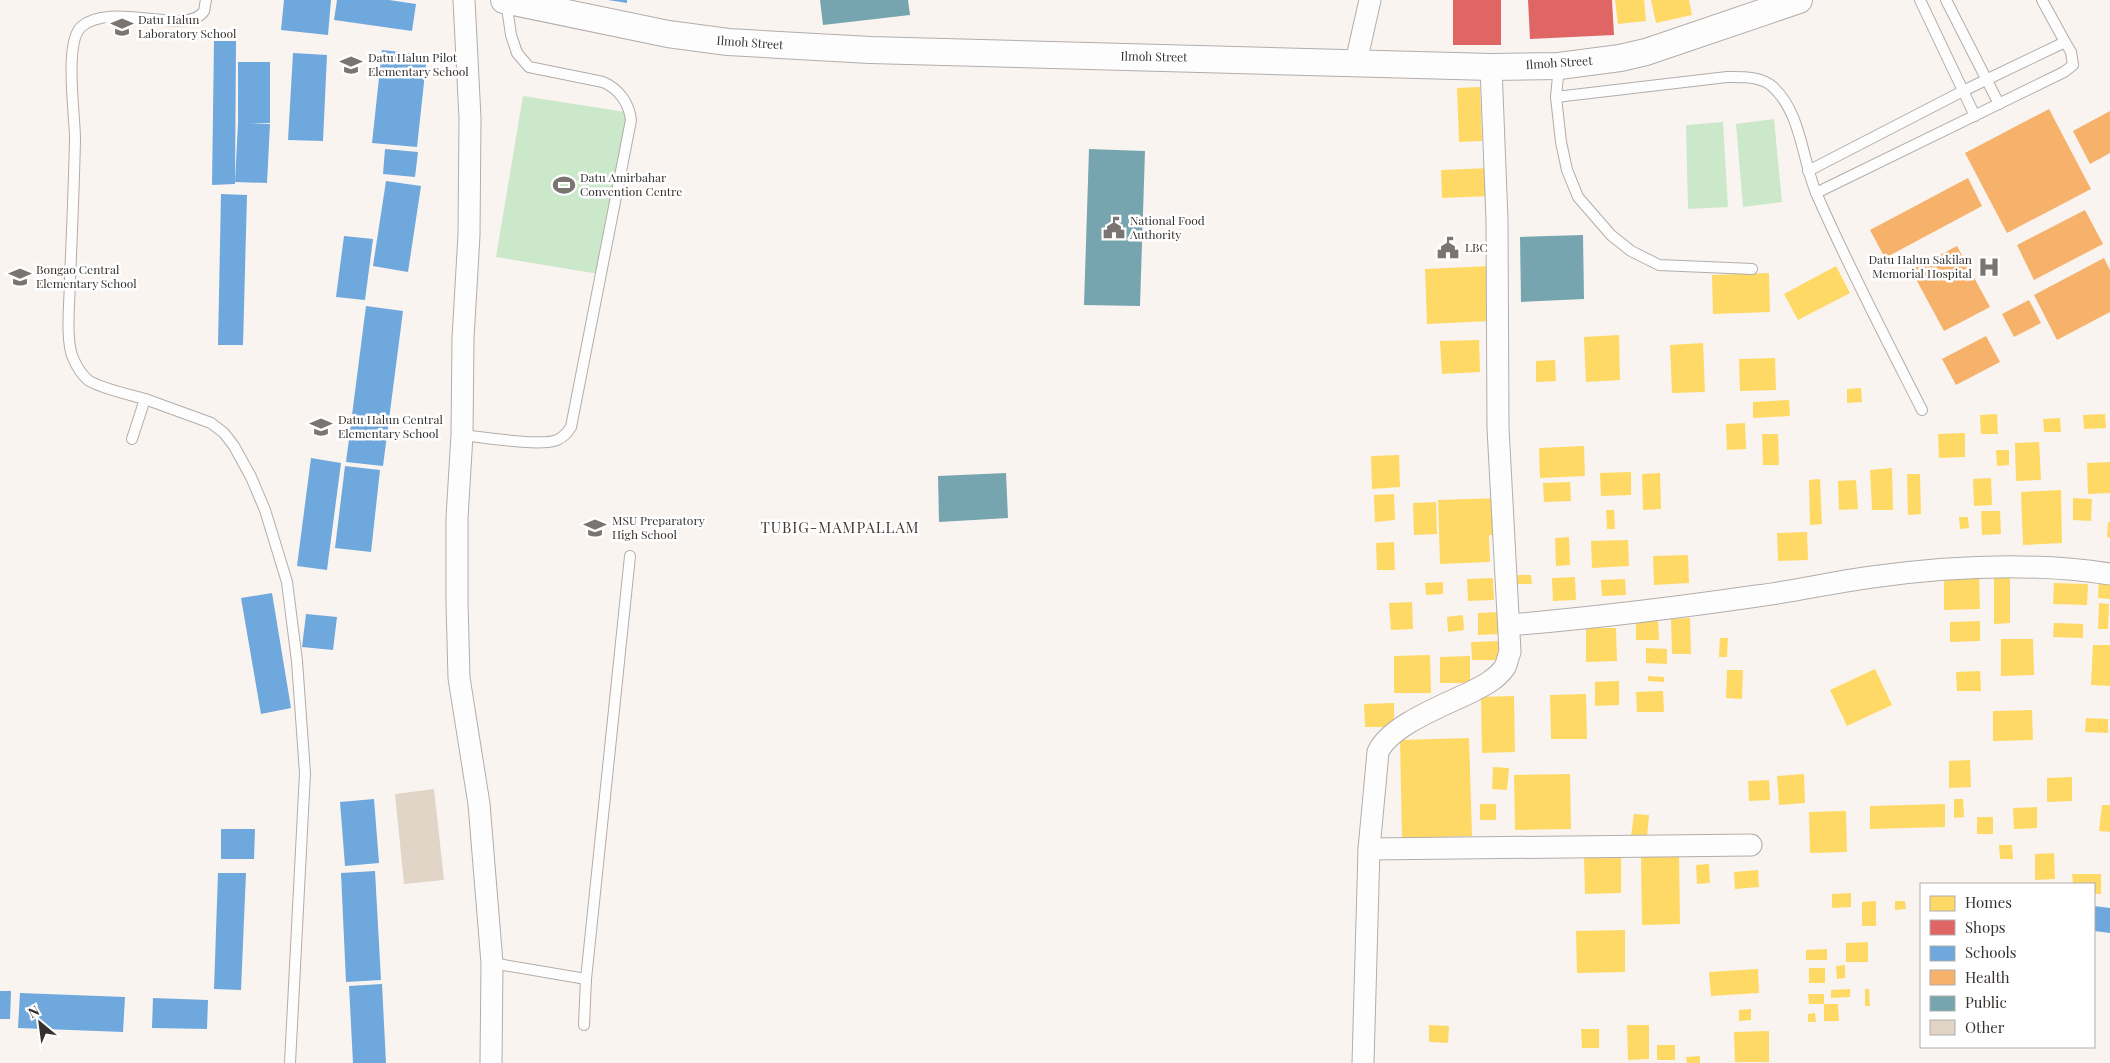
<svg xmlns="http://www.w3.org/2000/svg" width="2110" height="1063" font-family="'Playfair Display',serif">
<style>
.green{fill:#cbe8ca}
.homes{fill:#ffd966}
.shops{fill:#e06666}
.schools{fill:#6fa8dc}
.health{fill:#f6b26b}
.public{fill:#76a5af}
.building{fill:#e1d5c8}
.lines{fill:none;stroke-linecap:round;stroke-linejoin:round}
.service-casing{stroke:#b2adaa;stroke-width:12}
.minor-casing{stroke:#b2adaa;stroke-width:23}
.tertiary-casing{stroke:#b2adaa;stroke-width:28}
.service{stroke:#fefdfd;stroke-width:10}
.minor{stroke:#fefdfd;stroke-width:21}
.tertiary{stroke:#fefdfd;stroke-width:26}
.labels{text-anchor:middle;stroke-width:5;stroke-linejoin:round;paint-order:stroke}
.poi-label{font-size:12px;fill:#36312e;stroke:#fff;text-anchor:start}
.street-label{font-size:12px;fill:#36312e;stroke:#fff}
.quarter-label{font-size:15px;letter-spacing:1px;fill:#423832;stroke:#fff}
</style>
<rect width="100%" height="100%" fill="#faf4f1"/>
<g class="green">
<path d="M523,96L632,113L605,275L496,257Z"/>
<path d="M1774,119L1782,202L1743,207L1736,124Z"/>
<path d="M1723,122L1728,207L1688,209L1686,125Z"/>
</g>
<g class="homes">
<path d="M1615,0H1644L1646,21L1618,24Z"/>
<path d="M1651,0H1689L1692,15L1656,23Z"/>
<path d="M1480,87L1482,141L1459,142L1457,88Z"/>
<path d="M1490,168L1491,196L1442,198L1441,170Z"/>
<path d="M1490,266L1492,321L1427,324L1425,269Z"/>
<path d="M1836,266L1850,293L1798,320L1784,294Z"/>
<path d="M1769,273L1770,312L1713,314L1712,275Z"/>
<path d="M1619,335L1620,380L1586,382L1584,337Z"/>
<path d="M1479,340L1480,372L1442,374L1440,341Z"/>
<path d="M1703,343L1705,392L1672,393L1670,345Z"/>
<path d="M1775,358L1776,390L1740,391L1739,359Z"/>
<path d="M1555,360L1556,381L1536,382V361Z"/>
<path d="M1861,388L1862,402L1847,403V389Z"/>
<path d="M1789,400L1790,416L1753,418V402Z"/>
<path d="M1997,414L1998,434H1981L1980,415Z"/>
<path d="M2105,414L2106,428L2084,429L2083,415Z"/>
<path d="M2060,418L2061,432H2044L2043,419Z"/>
<path d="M1745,423L1746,449L1727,450L1726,424Z"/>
<path d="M1965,433V457L1939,458L1938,434Z"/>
<path d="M1762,434H1778L1779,465H1763Z"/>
<path d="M2039,442L2041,480L2016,481L2015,443Z"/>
<path d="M1584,446L1585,476L1540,478L1539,448Z"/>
<path d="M1996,450H2009V465L1997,466Z"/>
<path d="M1399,455L1400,487L1372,489L1371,456Z"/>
<path d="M2110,462V493L2088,494L2087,463Z"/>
<path d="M1892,468L1893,510H1872L1870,470Z"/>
<path d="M1631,472V495L1601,496L1600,473Z"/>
<path d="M1660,473L1661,509L1643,510L1642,474Z"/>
<path d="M1907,474H1920L1921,514L1908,515Z"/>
<path d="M1991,478L1992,505L1974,506L1973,479Z"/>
<path d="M1820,479L1822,524L1810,525L1809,480Z"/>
<path d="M1856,480L1858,509L1839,510L1838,481Z"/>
<path d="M1570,482L1571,501L1544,502L1543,483Z"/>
<path d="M2061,490L2062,543L2023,545L2021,492Z"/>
<path d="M1394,494L1395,520L1375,522L1374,495Z"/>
<path d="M1500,498L1501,535H1489L1490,562L1440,564L1438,500Z"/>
<path d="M2073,498L2092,499L2091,521L2073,520Z"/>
<path d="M1436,502L1437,534L1414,535L1413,503Z"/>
<path d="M1606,510H1614L1615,529H1607Z"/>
<path d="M1981,511H2000L2001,534L1982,535Z"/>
<path d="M1959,517H1968L1969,528L1960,529Z"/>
<path d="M2108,522H2110V538L2107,537Z"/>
<path d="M1807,532L1808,560L1778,561L1777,533Z"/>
<path d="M1569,537L1570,565L1556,566L1555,538Z"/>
<path d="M1628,540L1629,566L1592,568L1591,541Z"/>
<path d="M1394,542L1395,570H1377L1376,543Z"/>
<path d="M1688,555L1689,583L1654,585L1653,556Z"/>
<path d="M1979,573L1980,609L1944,610V574Z"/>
<path d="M1517,575H1531L1532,584H1517Z"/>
<path d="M1575,577L1576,600L1553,601L1552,578Z"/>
<path d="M1994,577H2010V623L1994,624Z"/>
<path d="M1493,578L1494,600L1468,601L1467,579Z"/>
<path d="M2099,578H2110V599L2098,598Z"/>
<path d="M1625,579L1626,595L1602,596L1601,580Z"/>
<path d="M1443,582V594L1426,595L1425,583Z"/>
<path d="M2054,583L2088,584L2087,605L2053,604Z"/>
<path d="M1412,602L1413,629L1391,630L1389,603Z"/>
<path d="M2099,603L2109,604L2108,629H2098Z"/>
<path d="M1499,612L1500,634L1478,635V613Z"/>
<path d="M1463,615L1464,630L1448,632L1447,617Z"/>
<path d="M1690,618L1691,654H1672L1671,619Z"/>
<path d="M1636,620H1658L1659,640H1636Z"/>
<path d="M1980,621V641L1950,642V622Z"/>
<path d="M2054,623L2083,624V638L2053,637Z"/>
<path d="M1586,628H1616L1617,661L1586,662Z"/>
<path d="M1720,638H1728L1727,657H1719Z"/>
<path d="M2001,639H2033L2034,675L2001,676Z"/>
<path d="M1499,641L1500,660H1472L1471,642Z"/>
<path d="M2093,645H2110V686L2091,685Z"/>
<path d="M1646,648L1667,649V664L1646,663Z"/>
<path d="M1430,655L1431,693H1394V656Z"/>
<path d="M1470,656V683H1440V657Z"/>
<path d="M1875,669L1892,705L1847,726L1830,690Z"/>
<path d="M1727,670H1743L1742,699L1726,698Z"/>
<path d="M1980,671L1981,691H1957L1956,672Z"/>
<path d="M1648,676L1664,677V682L1648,681Z"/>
<path d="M1619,681V705L1595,706V682Z"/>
<path d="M1663,691L1664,712H1637L1636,692Z"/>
<path d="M1586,694L1587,739H1551L1550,695Z"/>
<path d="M1514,696L1515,752L1482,753L1481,697Z"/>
<path d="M1394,703V727H1365L1364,704Z"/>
<path d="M2032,710L2033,740L1993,741V711Z"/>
<path d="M2086,718L2108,719V733L2085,732Z"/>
<path d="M1469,738L1472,836L1402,838L1400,740Z"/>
<path d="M1970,760L1971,787L1949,788V761Z"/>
<path d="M1493,767L1509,768L1507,790L1492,789Z"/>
<path d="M1570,774L1571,829L1515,830L1514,775Z"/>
<path d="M1804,774L1805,803L1779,805L1777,776Z"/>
<path d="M2072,777V801L2047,802V778Z"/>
<path d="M1769,780L1770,800L1749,801L1748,781Z"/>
<path d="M1954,799H1963L1964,817L1954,818Z"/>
<rect x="1480" y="804" width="16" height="16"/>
<path d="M1945,804V827L1870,829V806Z"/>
<path d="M2102,805H2110V832L2099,831Z"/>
<path d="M2037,807V828L2014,829L2013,808Z"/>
<path d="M1846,811L1847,852L1810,853L1809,812Z"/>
<path d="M1634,814L1649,815L1647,837L1631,836Z"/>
<rect x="1977" y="817" width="16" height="17"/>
<path d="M1999,845H2012L2013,859H2000Z"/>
<path d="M2054,853L2055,879L2035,880V854Z"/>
<path d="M1679,854L1680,924L1642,925L1641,855Z"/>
<path d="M1621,856V893L1585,894L1584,857Z"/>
<path d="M1709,864L1710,883L1697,884L1696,865Z"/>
<path d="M1758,870L1759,887L1735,889L1734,872Z"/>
<path d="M2072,874H2101V894H2094V884H2073Z"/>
<path d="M1851,893V907L1832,908V894Z"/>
<path d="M1876,901V926H1862V902Z"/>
<path d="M1895,901H1905L1906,909L1895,910Z"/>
<path d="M1625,930V972L1577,973L1576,931Z"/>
<path d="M1868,942V962H1846V943Z"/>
<path d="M1827,949V960H1806V950Z"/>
<path d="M1845,965V978L1837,979L1836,966Z"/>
<rect x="1809" y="968" width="16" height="15"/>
<path d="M1758,969L1759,993L1711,996L1709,972Z"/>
<path d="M1850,989V997L1831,998V990Z"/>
<path d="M1865,989H1869L1870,1006H1865Z"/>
<path d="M1808,994H1824V1004H1838L1839,1021H1824V1004H1809Z"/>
<path d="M1751,1009V1020L1739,1021V1010Z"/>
<path d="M1815,1013L1816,1022H1808V1014Z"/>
<path d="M1429,1025L1449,1026L1448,1043L1429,1042Z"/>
<path d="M1627,1025H1649V1059L1628,1060Z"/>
<path d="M1581,1029H1599V1048H1582Z"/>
<path d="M1769,1031V1062H1735L1734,1032Z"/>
<rect x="1657" y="1045" width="18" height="15"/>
<path d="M1700,1056V1063H1687L1686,1057Z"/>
</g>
<g class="shops">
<rect x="1453" y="0" width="48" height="45"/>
<path d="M1528,0H1612L1614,35L1530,39Z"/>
</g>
<g class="schools">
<path d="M284,0H331L328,35L281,30Z"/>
<path d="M337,0H389L416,4L412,31L334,20Z"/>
<path d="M608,0H627V3Z"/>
<path d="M214,41H236L235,184L212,185Z"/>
<path d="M382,50L427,55L417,147L372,143Z"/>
<path d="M293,53L327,55L323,141L288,140Z"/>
<path d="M238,62H270V123H248L270,124L267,183L235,182L238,123Z"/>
<path d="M385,149L418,152L415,177L383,174Z"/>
<path d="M386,181L421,186L408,272L373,266Z"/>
<path d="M221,194L247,195L243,345H218Z"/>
<path d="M344,236L373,239L365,300L336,297Z"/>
<path d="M366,306L403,311L383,466L346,462Z"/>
<path d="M311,458L341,463L327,570L297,566Z"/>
<path d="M345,466L380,470L371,552L335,548Z"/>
<path d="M272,593L291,708L261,714L241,598Z"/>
<path d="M306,614L337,617L333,650L302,647Z"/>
<path d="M374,799L379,863L345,866L340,802Z"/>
<path d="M221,829H255L254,859H221Z"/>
<path d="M375,871L381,980L346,982L341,873Z"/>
<path d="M218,873H246L241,990L214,989Z"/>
<path d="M2094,906L2110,908V933L2094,931Z"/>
<path d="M382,984L386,1063H353L349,986Z"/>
<path d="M0,991H11L10,1019H0Z"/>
<path d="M20,993L125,997L123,1032L18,1028Z"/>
<path d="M153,998L208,1000L207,1029L152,1028Z"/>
</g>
<g class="health">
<path d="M2049,109L2091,189L2007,233L1965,153Z"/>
<path d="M2110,111V153L2090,164L2073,131Z"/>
<path d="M1968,178L1982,206L1885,258L1870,230Z"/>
<path d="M2085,210L2103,244L2034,280L2017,245Z"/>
<path d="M1957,246L1990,307L1944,331L1911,270Z"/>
<path d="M2104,258L2110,270V312L2057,340L2034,295Z"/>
<path d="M2029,300L2041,323L2014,337L2002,314Z"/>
<path d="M1986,336L2000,362L1956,385L1942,359Z"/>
</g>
<g class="public">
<path d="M820,0H908L910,15L823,25Z"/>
<path d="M1089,149L1145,151L1140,306L1084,305Z"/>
<path d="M1583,235L1584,299L1521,302L1520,237Z"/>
<path d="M1006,473L1008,518L939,522L938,476Z"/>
</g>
<path class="building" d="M434,789L444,880L404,884L395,794Z"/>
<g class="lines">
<g class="service-casing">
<g id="service">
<path d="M1920,0L1975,116"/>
<path d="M1946,0L1999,104"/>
<path d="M2042,0L2065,42"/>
<path d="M1556,97L1559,66"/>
<path d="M1808,171L1963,91L2065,42L2071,52L2073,65L2064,72L1816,193"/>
<path d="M1752,269L1659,265L1631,251L1611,235L1578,197L1567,170L1561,142L1556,97L1727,77C1742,77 1761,76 1773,87C1802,114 1802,161 1817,195C1849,268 1886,339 1922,410"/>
<path d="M145,399L211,423L224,433L234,446L251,477L265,510L287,582L297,661L305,773L290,1063"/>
<path d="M462,435C482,437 541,447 557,440C564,437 567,433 571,427L631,120C629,103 619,89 603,82L529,67L517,53L511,35L506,1"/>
<path d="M132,439L145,399C131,395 99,388 88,380C82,375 76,365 73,358C65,340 70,299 70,279C72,232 74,186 75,139C75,115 64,43 81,27C110,0 188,37 204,11C205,8 205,3 206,0"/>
<path d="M492,963L586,979"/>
<path d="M584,1025L586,979L630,556"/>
</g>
</g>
<g class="minor-casing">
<g id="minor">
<path d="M464,0L470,118L469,235L463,338L462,435L457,518V602L459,678L479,804L492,963L491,1063"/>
<path d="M1356,62L1370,0"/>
<path d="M1509,625C1592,618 1674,608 1757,596C1796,591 1834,582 1872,577C1951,566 2032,562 2110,574"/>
<path d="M1369,849L1751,845"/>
<path d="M1363,1063L1369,849L1378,752C1390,725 1445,705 1471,692C1483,686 1497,679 1505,667C1507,663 1508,657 1510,652L1498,428L1497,220L1491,67"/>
</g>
</g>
<g class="tertiary-casing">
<path id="tertiary" d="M504,0L668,34L728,42L870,50L1491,67L1559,66L1620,58L1646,52L1799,0"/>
</g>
<use href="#service" class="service"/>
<use href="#minor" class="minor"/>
<use href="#tertiary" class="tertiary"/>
</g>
<defs>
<g id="school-bare" transform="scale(1.725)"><path d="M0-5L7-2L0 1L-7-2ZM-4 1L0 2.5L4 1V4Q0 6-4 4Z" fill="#7b7572" stroke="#fff" stroke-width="2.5" paint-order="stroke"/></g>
<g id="stadium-bare" transform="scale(1.725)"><path d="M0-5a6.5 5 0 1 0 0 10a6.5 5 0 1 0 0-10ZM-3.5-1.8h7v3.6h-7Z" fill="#7b7572" stroke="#fff" stroke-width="2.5" paint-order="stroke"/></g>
<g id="civic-bare" transform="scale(1.725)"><path d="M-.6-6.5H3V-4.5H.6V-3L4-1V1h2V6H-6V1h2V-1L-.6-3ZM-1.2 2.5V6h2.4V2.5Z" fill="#7b7572" stroke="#fff" stroke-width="2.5" paint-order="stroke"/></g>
<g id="hospital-bare" transform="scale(1.725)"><path d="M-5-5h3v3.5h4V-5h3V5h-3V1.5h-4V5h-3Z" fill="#7b7572" stroke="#fff" stroke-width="2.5" paint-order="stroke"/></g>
</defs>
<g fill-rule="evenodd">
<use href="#school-bare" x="122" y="27"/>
<use href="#school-bare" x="351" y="65"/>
<use href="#stadium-bare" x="564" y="185"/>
<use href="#civic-bare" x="1114" y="228"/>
<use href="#civic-bare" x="1448" y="248"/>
<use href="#hospital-bare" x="1989" y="267"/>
<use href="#school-bare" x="20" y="277"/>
<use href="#school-bare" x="321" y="427"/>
<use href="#school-bare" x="595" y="528"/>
</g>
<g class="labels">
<g class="poi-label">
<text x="138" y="24">Datu Halun<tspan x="138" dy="14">Laboratory School</tspan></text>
<text x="368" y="62">Datu Halun Pilot<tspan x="368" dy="14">Elementary School</tspan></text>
<text x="580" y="182">Datu Amirbahar<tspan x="580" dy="14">Convention Centre</tspan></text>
<text x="1130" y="225">National Food<tspan x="1130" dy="14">Authority</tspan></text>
<text x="1465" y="252">LBC</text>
<text x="1972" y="264" text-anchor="end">Datu Halun Sakilan<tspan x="1972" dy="14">Memorial Hospital</tspan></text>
<text x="36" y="274">Bongao Central<tspan x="36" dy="14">Elementary School</tspan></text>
<text x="338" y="424">Datu Halun Central<tspan x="338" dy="14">Elementary School</tspan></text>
<text x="612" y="525">MSU Preparatory<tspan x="612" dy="14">High School</tspan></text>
</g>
<g class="street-label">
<text transform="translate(750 43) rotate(4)" y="4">Ilmoh Street</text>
<text transform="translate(1154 57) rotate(1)" y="4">Ilmoh Street</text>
<text transform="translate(1559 63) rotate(-4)" y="4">Ilmoh Street</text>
</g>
<g class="quarter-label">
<text x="840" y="533">TUBIG-MAMPALLAM</text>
</g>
</g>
<rect x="1920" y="883" width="175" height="165" fill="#ffffff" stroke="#afadab"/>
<rect x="1930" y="896" width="25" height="15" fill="#ffd966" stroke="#afadab"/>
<text x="1965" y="908" font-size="15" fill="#36312e">Homes</text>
<rect x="1930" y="920" width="25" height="15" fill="#e06666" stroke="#afadab"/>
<text x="1965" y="933" font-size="15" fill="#36312e">Shops</text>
<rect x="1930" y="946" width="25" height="15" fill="#6fa8dc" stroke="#afadab"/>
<text x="1965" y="958" font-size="15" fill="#36312e">Schools</text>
<rect x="1930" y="970" width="25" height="15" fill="#f6b26b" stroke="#afadab"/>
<text x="1965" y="983" font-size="15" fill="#36312e">Health</text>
<rect x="1930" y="996" width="25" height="15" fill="#76a5af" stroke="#afadab"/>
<text x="1965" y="1008" font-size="15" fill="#36312e">Public</text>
<rect x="1930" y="1020" width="25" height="15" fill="#e1d5c8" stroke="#afadab"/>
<text x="1965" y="1033" font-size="15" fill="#36312e">Other</text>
<g transform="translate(40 1023) rotate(331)" stroke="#ffffff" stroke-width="4" paint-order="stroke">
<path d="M0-4L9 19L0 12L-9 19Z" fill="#36312e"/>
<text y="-8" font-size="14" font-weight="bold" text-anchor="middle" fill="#36312e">N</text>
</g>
</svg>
